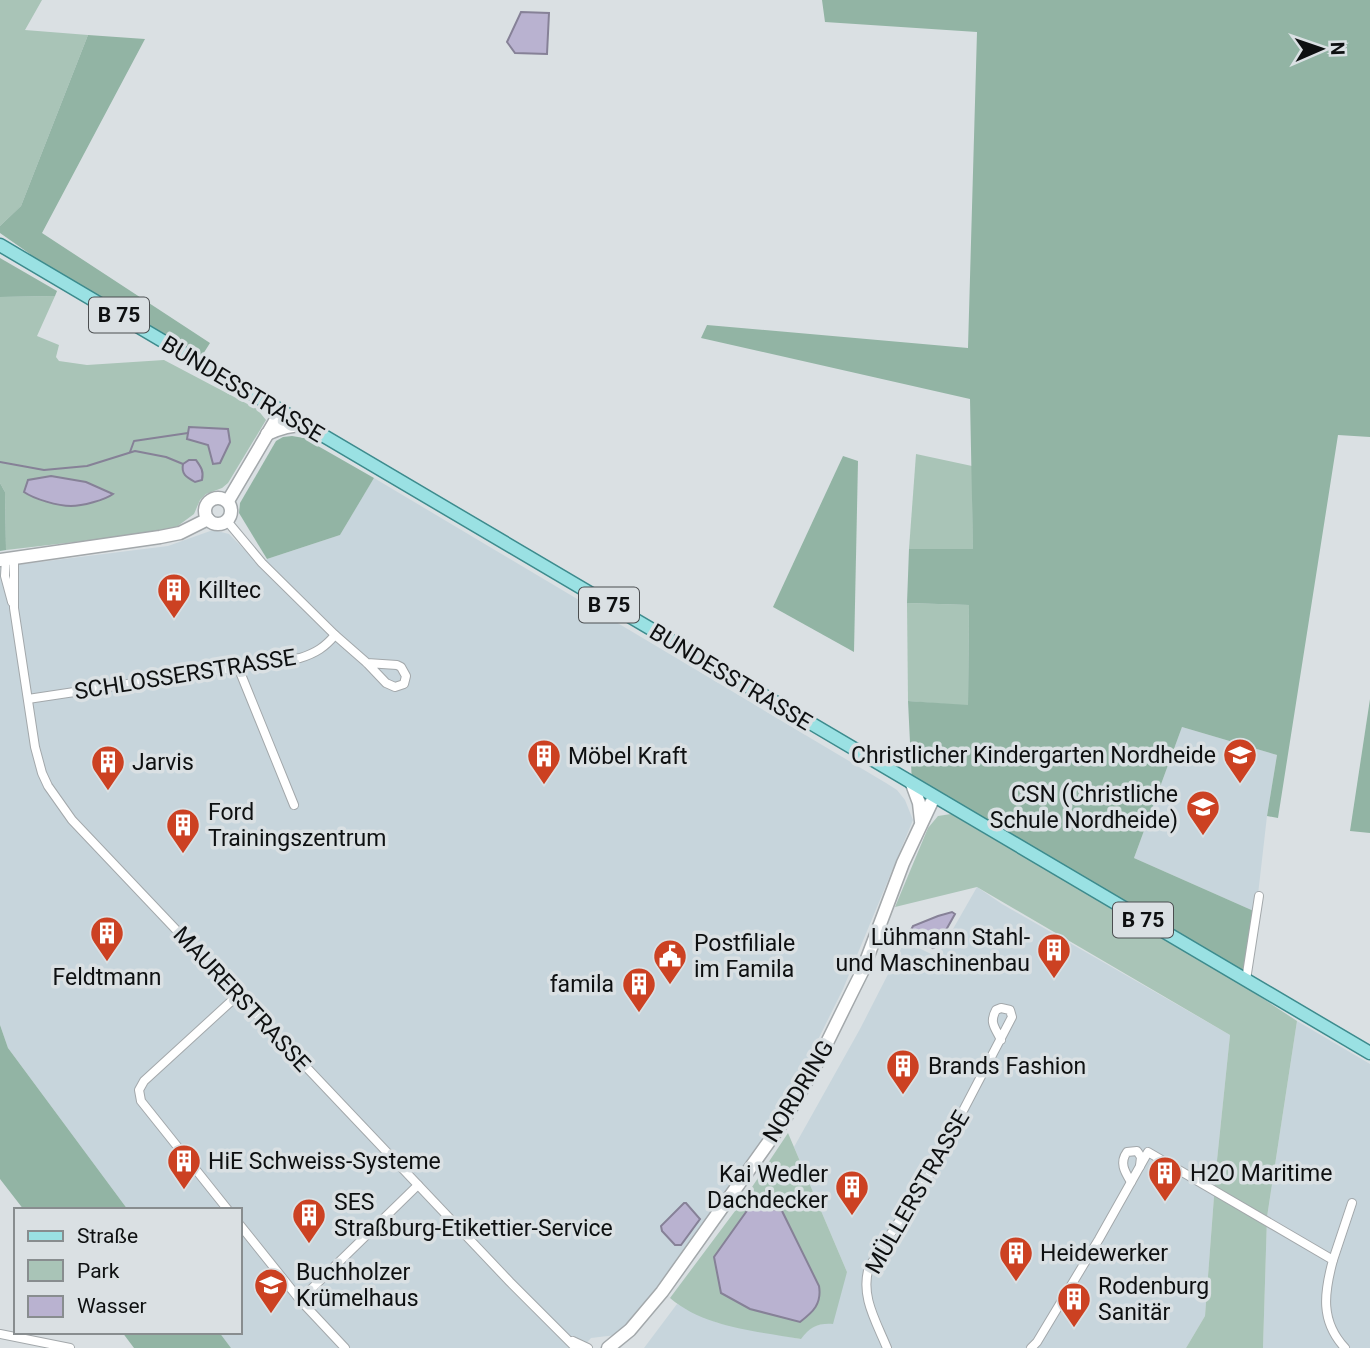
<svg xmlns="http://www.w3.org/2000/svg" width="1370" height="1348" font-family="Roboto,sans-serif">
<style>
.built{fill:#c7d5dc}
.green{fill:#a9c4b7;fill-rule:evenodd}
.forest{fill:#92b4a4}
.water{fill:#b9b2d0;stroke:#868197;stroke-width:2}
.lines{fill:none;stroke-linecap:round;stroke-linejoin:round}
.stream{stroke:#868197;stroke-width:2}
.street-casing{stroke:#a3a8ab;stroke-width:10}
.secondary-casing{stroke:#a3a8ab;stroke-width:15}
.primary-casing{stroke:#3d8b8d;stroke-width:15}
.street{stroke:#fff;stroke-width:8}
.secondary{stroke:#fff;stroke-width:12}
.primary{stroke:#9ae1e3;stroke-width:12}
.labels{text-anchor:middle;stroke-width:7;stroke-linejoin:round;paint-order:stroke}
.shield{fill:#dae0e3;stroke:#4b4e50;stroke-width:2}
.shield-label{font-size:21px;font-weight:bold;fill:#0e1011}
.street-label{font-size:23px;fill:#0e1011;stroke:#dae0e3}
.poi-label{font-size:23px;fill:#0e1011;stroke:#dae0e3;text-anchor:start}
</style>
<rect width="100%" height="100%" fill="#dae0e3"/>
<g class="built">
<path d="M374,478L886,783L897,790L905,800L913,820L843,989L804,1068L759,1146L667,1276L631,1322L616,1335L591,1338L582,1348H231L219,1332H240V1210H128L8,1048L0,1025V567L168,546L213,530L229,534L260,565L267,559L340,535Z"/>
<path d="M1182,727L1277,755L1267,816L1256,912L1134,858Z"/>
<path d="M977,887L1002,904L1230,1035L1216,1170L1205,1316L1186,1348H644L677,1304L718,1323L800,1339L808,1329L821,1324L847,1272L794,1147L860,1029L905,941L937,957Z"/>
<path d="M1297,1021L1370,1064V1348H1263L1267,1217Z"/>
</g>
<g class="green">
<path d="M0,0H42L25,30L88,35L21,206L0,226Z"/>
<path d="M55,296L37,336L59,345L56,357L59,361L87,365L164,360L257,409L266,420L228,483L222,488L206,494L200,500L194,514L175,528L144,534L6,550L5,492L0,483V297ZM189,428L228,429L213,463L208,445Z"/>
<path d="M916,454L972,466L973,549H909Z"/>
<path d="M907,603L969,605L968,706L908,701Z"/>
<path d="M951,814L1253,992L1297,1021L1267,1217L1263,1348H1186L1205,1316L1216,1170L1230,1035L977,887L895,907L928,828L938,816Z"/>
<path d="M788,1133L847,1272L833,1324C818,1323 810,1327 801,1339C757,1331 705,1328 670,1298L744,1199ZM751,1205L782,1211L819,1286C821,1304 813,1312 800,1322L750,1309L714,1257Z"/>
</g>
<g class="forest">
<path d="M822,0H1370V437L1338,435L1278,818L1267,816L1277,755L1182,727L1134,858L1256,912L1246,980L912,784L908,701L968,705L969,605L907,603L909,549H973L970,399L701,338L707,325L968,348L977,32L825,22Z"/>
<path d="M88,35L145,39L42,233L210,343L198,362L27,261L30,254L0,233V226L21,206Z"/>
<path d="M0,258L57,291L55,296L0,297Z"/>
<path d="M292,436L304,438L374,478L340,535L267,559L239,513L240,503L276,441L283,437Z"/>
<path d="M843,456L858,461L854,652L773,607Z"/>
<path d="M0,483L5,492L6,550L0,551Z"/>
<path d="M1370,699V833L1350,831Z"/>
<path d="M0,1025L8,1048L128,1210H24L0,1179Z"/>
<path d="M122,1332H219L231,1348H134Z"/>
</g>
<g class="water">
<path d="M521,12L549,13L547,54L515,53L507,42Z"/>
<path d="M189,427L228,429L230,442L220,463L213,464L208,445L187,439Z"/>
<path d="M189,460H196C201,467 204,471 202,480L195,482C186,477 181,474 183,464Z"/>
<path d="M51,476L86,482L113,494C105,500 82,506 71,506C58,506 34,499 24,492L28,480Z"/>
<path d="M952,912L955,914L937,946L933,948L912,936L911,930L913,926L938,916Z"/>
<path d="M684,1203H686L700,1219L681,1245H675L662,1231L661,1226Z"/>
<path d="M751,1205L782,1211L819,1286C822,1304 813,1312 800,1322L750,1309L721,1293L714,1257Z"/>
</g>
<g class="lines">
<g class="stream">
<path d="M130,452L134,441L188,433"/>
<path d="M0,462L44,470L87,466L135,451L166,457L183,464"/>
</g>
<g class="street-casing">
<g id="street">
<path d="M227,521L262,563L335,635L367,663L386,683L395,687L404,684L406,676L401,667L397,665L367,663"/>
<path d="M14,557V608L35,747L42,773L48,786L72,820L510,1282L576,1348"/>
<path d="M6,559L5,576L12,602"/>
<path d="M238,667L294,805"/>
<path d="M28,699L300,658C316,653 325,647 335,635"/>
<path d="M1246,980L1259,896"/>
<path d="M1131,1182C1125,1172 1119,1163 1127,1152L1137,1151L1141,1157L1140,1166"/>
<path d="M228,1210L141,1101L139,1090L144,1081L238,995"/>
<path d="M240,1225L300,1300L418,1185"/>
<path d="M1333,1260L1352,1203"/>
<path d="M300,1300L345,1348"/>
<path d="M0,1334L70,1348"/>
<path d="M573,1341L588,1348"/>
<path d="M887,1348C876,1321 860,1296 869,1267L930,1174L1012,1017L1010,1010L1001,1008L996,1010C989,1023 995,1027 1001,1040"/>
<path d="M1031,1348L1037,1342L1099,1239L1148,1152L1333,1260C1324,1293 1320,1321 1345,1348"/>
</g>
</g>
<g class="secondary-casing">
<g id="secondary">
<path d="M267,434C280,428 291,425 305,425"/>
<circle cx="218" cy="511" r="13"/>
<path d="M228,501L281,411"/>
<path d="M0,560L160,537L180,533L208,519"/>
<path d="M912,784L919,803L921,821"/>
<path d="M608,1348L630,1330L662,1292L783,1122L815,1067L852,992L862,972L903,863L934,797"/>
</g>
</g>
<g class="primary-casing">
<path id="primary" d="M0,245L1370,1053"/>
</g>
<use href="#street" class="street"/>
<use href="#secondary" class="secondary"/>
<use href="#primary" class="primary"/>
</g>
<defs>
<g id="building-pin" transform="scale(1.75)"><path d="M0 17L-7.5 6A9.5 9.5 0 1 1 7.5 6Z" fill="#cc4122" stroke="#dae0e3"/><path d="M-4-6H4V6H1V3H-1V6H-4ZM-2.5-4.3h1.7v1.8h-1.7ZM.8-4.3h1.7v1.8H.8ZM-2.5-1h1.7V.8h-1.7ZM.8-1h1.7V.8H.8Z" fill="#fff"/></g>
<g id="school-pin" transform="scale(1.75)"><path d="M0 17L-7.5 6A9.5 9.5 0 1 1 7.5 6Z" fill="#cc4122" stroke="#dae0e3"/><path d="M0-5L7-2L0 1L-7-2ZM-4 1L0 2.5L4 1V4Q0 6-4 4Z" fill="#fff"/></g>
<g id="civic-pin" transform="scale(1.75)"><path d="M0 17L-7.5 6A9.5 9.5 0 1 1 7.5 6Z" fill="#cc4122" stroke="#dae0e3"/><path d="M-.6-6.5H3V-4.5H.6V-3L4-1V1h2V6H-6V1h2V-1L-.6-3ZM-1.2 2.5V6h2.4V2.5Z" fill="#fff"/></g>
</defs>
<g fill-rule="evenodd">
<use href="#building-pin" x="174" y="590"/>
<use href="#school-pin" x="1240" y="755"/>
<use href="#building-pin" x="544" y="756"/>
<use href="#building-pin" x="108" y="762"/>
<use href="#school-pin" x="1203" y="807"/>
<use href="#building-pin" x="183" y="825"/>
<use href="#building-pin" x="107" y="933"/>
<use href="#building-pin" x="1054" y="950"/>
<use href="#civic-pin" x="670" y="956"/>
<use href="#building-pin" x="639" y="984"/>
<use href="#building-pin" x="903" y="1066"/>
<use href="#building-pin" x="184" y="1161"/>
<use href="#building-pin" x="1165" y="1173"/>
<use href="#building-pin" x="852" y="1187"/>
<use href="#building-pin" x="309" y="1215"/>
<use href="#building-pin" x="1016" y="1253"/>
<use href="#school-pin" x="271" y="1285"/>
<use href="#building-pin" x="1074" y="1299"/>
</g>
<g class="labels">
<g class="shield">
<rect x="89" y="297.5" width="60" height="35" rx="5"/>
<rect x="579" y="587.5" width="60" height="35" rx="5"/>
<rect x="1113" y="902.5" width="60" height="35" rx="5"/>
</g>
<g class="shield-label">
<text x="119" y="322">B 75</text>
<text x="609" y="612">B 75</text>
<text x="1143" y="927">B 75</text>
</g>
<g class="street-label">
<text transform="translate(243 389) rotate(31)" y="8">BUNDESSTRASSE</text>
<text transform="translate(185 674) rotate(-9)" y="8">SCHLOSSERSTRASSE</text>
<text transform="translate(731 677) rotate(31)" y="8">BUNDESSTRASSE</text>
<text transform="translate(242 999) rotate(47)" y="8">MAURERSTRASSE</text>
<text transform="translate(798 1091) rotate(-59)" y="8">NORDRING</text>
<text transform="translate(917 1192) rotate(-60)" y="8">MÜLLERSTRASSE</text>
</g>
<g class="poi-label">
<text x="198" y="598">Killtec</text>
<text x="1216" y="763" text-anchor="end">Christlicher Kindergarten Nordheide</text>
<text x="568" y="764">Möbel Kraft</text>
<text x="132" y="770">Jarvis</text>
<text x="1178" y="802" text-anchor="end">CSN (Christliche<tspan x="1178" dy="26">Schule Nordheide)</tspan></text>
<text x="208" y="820">Ford<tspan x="208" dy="26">Trainingszentrum</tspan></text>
<text x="1030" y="945" text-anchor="end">Lühmann Stahl-<tspan x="1030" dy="26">und Maschinenbau</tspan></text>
<text x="694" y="951">Postfiliale<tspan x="694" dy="26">im Famila</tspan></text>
<text x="107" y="985" text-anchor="middle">Feldtmann</text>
<text x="614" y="992" text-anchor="end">famila</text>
<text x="928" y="1074">Brands Fashion</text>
<text x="208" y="1169">HiE Schweiss-Systeme</text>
<text x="1190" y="1181">H2O Maritime</text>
<text x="828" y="1182" text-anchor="end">Kai Wedler<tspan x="828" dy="26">Dachdecker</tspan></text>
<text x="334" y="1210">SES<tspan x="334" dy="26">Straßburg-Etikettier-Service</tspan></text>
<text x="1040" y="1261">Heidewerker</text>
<text x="296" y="1280">Buchholzer<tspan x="296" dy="26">Krümelhaus</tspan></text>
<text x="1098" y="1294">Rodenburg<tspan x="1098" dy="26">Sanitär</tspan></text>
</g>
</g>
<rect x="14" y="1208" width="228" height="126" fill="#dae0e3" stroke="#888d8f" stroke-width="2"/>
<rect x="28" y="1231" width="35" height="10" fill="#9ae1e3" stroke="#888d8f" stroke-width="2"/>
<text x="77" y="1243" font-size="21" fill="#0e1011">Straße</text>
<rect x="28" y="1260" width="35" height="21" fill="#a9c4b7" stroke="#888d8f" stroke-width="2"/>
<text x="77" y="1278" font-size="21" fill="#0e1011">Park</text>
<rect x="28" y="1296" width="35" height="21" fill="#b9b2d0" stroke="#888d8f" stroke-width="2"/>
<text x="77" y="1313" font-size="21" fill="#0e1011">Wasser</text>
<g transform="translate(1321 49) rotate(88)" stroke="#dae0e3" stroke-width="5" paint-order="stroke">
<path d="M0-5L12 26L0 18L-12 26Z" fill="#0e1011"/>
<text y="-10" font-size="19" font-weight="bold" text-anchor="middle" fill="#0e1011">N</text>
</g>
</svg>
